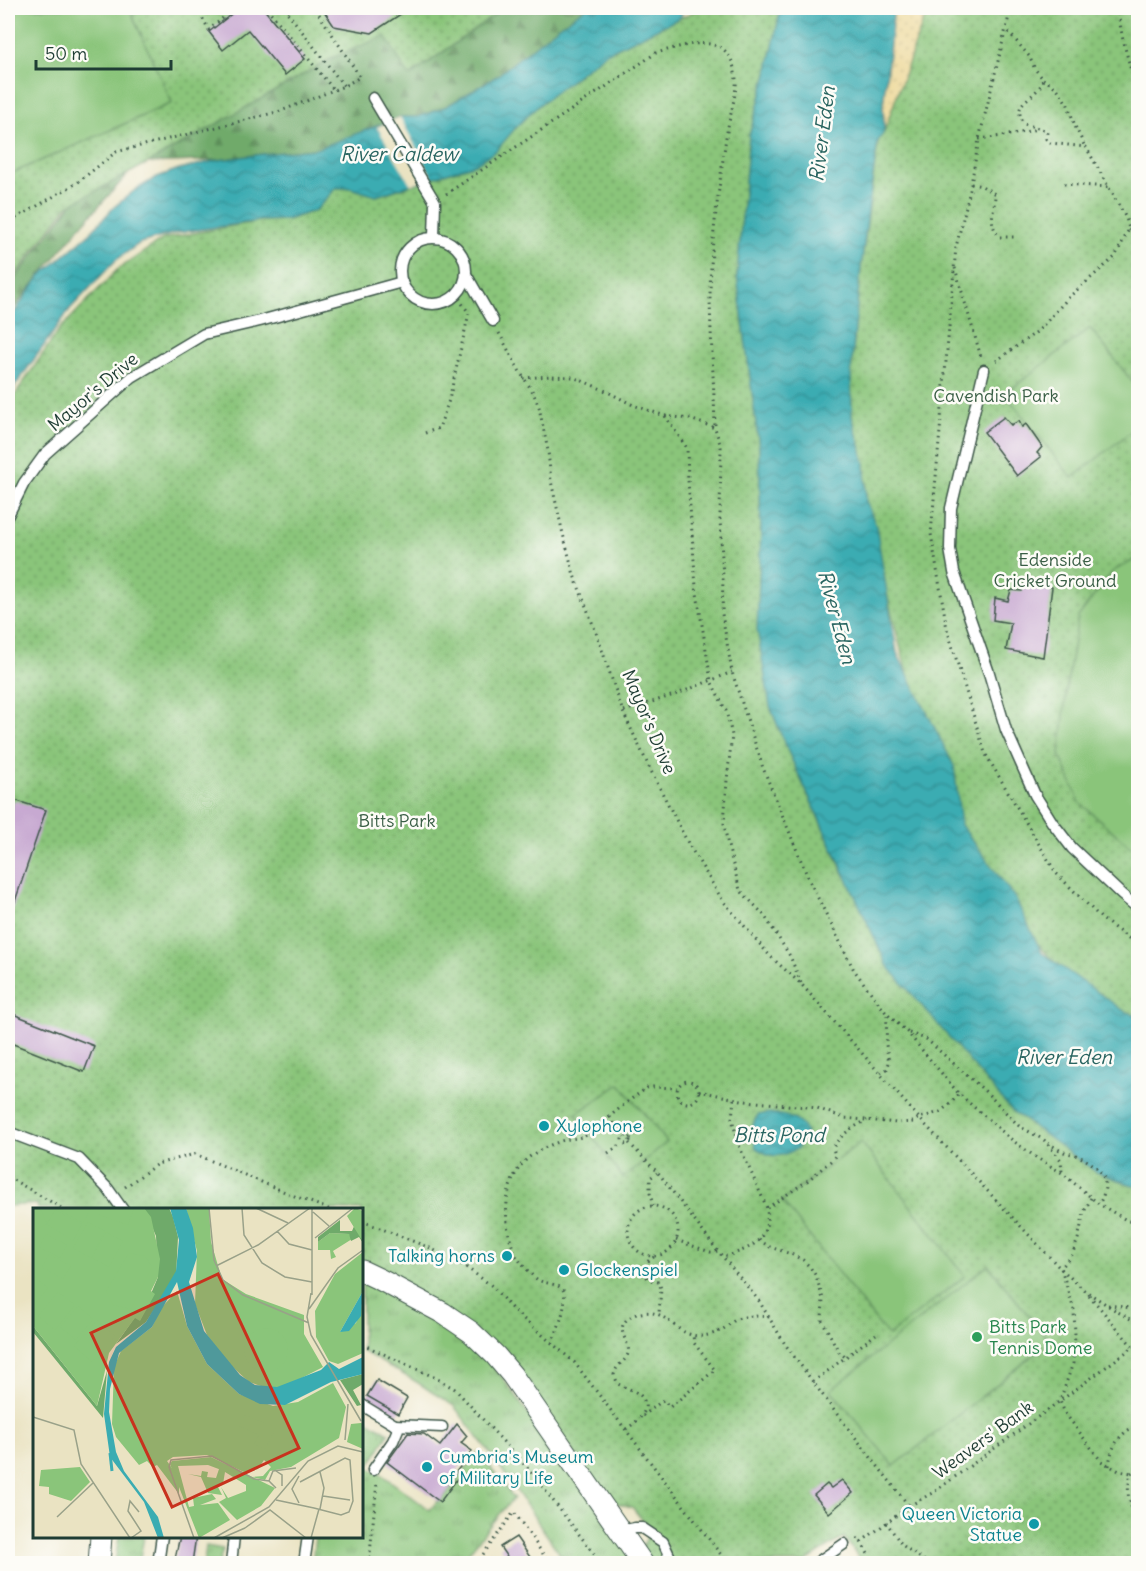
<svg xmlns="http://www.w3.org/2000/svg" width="1146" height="1571" font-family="Delius,sans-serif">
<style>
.grass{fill:url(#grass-tufts);stroke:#548157;stroke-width:1.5}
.forest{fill:url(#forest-firs);stroke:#47744f;stroke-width:1.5}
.sand{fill:url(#sand-dots);stroke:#868c69;stroke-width:1.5}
.park{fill:url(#park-dots);stroke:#548157;stroke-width:1.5}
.garden{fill:#8ac57a;stroke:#548157;stroke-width:1.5}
.water{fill:url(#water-waves);stroke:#2c7473;stroke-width:1.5}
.pier{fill:#eae3c2}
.building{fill:#c7a9d1}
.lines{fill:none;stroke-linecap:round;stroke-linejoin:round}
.lane-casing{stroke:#3d5649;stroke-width:13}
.street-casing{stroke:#3d5649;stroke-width:23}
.path{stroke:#3d5649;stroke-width:3;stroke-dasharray:1.5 4.5;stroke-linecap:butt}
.lane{stroke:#fff;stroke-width:10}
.street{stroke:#fff;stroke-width:21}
.culture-dot{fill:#0f9aa8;stroke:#fdfcf7;stroke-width:2}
.leisure-dot{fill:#2e9e5b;stroke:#fdfcf7;stroke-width:2}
.labels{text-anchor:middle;stroke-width:5;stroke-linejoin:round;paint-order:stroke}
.street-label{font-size:18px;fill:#1f3d34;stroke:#fdfcf7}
.park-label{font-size:18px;fill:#3a5f46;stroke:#fdfcf7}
.culture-label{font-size:18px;fill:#0d838f;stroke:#fdfcf7;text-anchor:start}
.leisure-label{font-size:18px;fill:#27864d;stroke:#fdfcf7;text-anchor:start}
.water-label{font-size:20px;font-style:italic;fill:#286460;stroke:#fdfcf7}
.inset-river{fill:none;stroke:#3aacb2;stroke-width:3}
.inset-road{fill:none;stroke:#99a189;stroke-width:1.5}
.view{fill:#c8321e;fill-opacity:0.15;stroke:#c8321e;stroke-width:3}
.inset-edge{fill:none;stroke:#1f3d34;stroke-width:3}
</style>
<defs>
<pattern id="grass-tufts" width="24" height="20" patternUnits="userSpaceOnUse" patternTransform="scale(1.5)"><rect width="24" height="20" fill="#8ac57a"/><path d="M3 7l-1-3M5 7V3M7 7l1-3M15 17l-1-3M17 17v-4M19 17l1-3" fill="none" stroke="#70a165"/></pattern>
<pattern id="forest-firs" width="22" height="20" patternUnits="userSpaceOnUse" patternTransform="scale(1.5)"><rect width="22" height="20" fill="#6faa6a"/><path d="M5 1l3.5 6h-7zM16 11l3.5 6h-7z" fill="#5b8c58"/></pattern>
<pattern id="sand-dots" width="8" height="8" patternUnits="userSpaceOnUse" patternTransform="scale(1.5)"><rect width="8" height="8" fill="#eeda9e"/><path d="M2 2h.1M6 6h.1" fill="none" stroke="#ccbc89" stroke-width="1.8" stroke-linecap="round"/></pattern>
<pattern id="park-dots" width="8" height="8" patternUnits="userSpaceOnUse" patternTransform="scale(1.5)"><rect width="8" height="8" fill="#8ac57a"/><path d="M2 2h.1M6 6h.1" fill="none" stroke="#70a165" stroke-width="1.8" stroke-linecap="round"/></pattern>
<pattern id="water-waves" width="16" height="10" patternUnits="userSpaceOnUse" patternTransform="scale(1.5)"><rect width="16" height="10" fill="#3aacb2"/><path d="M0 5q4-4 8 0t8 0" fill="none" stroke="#308d92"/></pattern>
</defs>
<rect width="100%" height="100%" fill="#fdfcf7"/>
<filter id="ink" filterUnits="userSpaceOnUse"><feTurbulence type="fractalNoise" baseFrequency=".0167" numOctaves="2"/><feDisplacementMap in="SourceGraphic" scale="12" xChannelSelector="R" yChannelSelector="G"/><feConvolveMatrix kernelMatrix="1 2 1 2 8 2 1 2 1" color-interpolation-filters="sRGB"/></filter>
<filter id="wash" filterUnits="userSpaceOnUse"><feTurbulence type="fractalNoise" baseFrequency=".008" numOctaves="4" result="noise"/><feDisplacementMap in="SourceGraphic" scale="24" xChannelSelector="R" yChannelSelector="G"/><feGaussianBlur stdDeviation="1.35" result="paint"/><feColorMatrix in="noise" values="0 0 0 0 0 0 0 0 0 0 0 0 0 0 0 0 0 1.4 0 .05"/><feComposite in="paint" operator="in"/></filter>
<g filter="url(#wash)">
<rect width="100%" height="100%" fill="#eae3c2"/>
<g class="grass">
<path d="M362,1280L462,1335L490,1361L637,1563H566L496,1461L454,1406L415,1381L362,1351Z"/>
<path d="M362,1417L389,1433L368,1468L378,1472L430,1510L438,1500L440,1502L478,1452L514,1498L499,1514L465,1557L463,1563L312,1564L315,1537L362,1536Z"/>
<path d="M119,1537H144L139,1563H115Z"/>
<path d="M206,1546L223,1549L219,1563H204Z"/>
</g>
<g class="forest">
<path d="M504,8H586L558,27L497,76L447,106L418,117H400L377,127L316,149L263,154L219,160L148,163L334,57L385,35L410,76Z"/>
<path d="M128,174L81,226L8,315V288L72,203Z"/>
</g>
<path class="sand" d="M894,8H932L923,22L884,132L883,105Z"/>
<g class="park">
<path d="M8,8H504L409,76L385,36L334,57L148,163L67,206L8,285Z"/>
<path d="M701,8H781L767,74L749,136L737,276L759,447L761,532L770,706L786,747L844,874L1096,1172L1138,1187V1563H862L844,1537L808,1560L805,1563H650L640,1550L651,1531L632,1507L605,1500L521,1377L362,1266V1210H208L183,1204L145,1206L126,1210L38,1209L37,1204L8,1206V413L15,395L59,330L117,270L163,239L259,221L287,220L316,210L336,188H351L377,196L475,164L539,105L606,53Z"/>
<path d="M933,8H1138V1030L1075,985L1005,908L966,843L928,741L904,661L875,549L866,501L865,463L852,417L851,372L859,284L878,141L884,132L923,22Z"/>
</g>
<g class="garden">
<path d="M8,8H129L172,103L8,175Z"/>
<path d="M1090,328L1138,389V426L1072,478L1005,394Z"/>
<path d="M1138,558V853L1080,803L1060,755L1067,684L1078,617L1113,571Z"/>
<path d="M620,1084L667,1142L623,1178L576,1114Z"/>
<path d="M861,1142L965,1276L888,1336L782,1201Z"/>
<path d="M988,1265L1050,1342L894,1466L831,1390Z"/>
</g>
<g class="water">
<path d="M586,8H684L680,18L606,53L539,105L518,125L496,151L475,164L376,196L351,188H336L316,210L287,220L259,221L176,233L140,243L115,261L70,309L8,396V321L39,277L90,233L114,207L135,190L157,177L179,169L219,160L263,154L316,149L400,117H418L447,106L497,76L558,27Z"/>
<path d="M781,8H894L883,105L884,132L878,141L869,203L859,284L851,372L852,417L865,463L866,501L876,526L897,653L954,766L961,825L1015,898L1042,953L1123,1010L1138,1017V1187L1096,1172L1012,1111L887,965L786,747L770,706L757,629L761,532L759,447L737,276L749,136L767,74Z"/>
<path d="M770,1113C783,1115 802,1118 806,1133L797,1149C780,1157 773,1159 756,1148C753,1135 749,1127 758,1115Z"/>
</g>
<path class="pier" d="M400,117L432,177L411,185L377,127Z"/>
<g id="blocks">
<g class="building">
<path d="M239,8H263L305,59L285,75L248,30L223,50L209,32Z"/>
<path d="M322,8H410L372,33L334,26Z"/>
<path d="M1004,417L1011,425L1019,421L1022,427L1026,424L1042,447L1037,453L1041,457L1017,476L984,432Z"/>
<path d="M1025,581L1052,587L1043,657L1006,650L1011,623L993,620L995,598L1008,601L1011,590L1022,591Z"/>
<path d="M14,800L46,810L10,916L8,915V820Z"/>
<path d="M8,1012L94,1046L84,1072L8,1042Z"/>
<path d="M377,1380L407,1398L398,1414L367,1396Z"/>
<path d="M457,1424L467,1436L461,1443L472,1451L456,1472L460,1475L440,1502L387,1462L408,1433L424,1434L440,1446Z"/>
<path d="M842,1480L853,1493L829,1513L814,1495L827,1484L831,1488Z"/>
<path d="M180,1536H196L192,1563H174Z"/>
<path d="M516,1537L530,1557L520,1563H511L500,1547Z"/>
</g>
</g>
</g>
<g filter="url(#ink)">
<use href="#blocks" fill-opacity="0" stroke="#3d5649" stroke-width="1.5"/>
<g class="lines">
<g class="lane-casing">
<g id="lane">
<path d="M373,98L435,202L434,237"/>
<circle cx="433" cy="271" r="33"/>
<path d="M467,276L493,321"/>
<path d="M984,370L951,508L950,549L954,572L989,673L1006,730L1035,795L1052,822L1072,848L1122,895L1138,908"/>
<path d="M8,515L24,483L45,454L132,377L204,334L260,321L402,282"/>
<path d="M8,1132L79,1159L108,1189L123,1210"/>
<path d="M362,1405L395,1425L398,1429L393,1441L373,1470"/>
<path d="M395,1425L442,1427"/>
<path d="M621,1531L635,1528H642L663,1542L673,1564"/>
<path d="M158,1564L162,1536"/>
<path d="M231,1564L234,1536"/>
<path d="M304,1564L308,1536"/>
<path d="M815,1564L844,1544"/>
</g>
</g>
<g class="street-casing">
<g id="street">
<path d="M362,1271L381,1280L443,1313L471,1332L495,1355L512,1375L643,1564"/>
<path d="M99,1564L101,1536"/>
</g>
</g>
<g class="path">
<path d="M197,8L209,30L234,8"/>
<path d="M267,8L334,90"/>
<path d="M284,8L344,86"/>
<path d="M1011,8L979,139L970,190L956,247L931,534L947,629L985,753L1056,873L1102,919L1138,945"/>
<path d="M1117,8L1123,40L1138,97"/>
<path d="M1043,79L1057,88L1068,105L1075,126L1085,147"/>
<path d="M979,139C985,138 990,138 995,137C1009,135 1023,133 1036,129"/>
<path d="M971,184L982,186L995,194C995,212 987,220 999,237H1016"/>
<path d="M1064,184L1109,187"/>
<path d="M446,194L656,53C676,48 710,35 726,52C733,58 737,77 736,86C734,106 727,125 725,145C718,196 710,248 710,300C711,342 714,385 715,428L721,447L720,519L723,578L722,614L732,672L763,768L809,880L854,970L887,1014L907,1032L959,1094L1012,1140L1037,1158L1062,1173L1099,1204L1128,1221L1138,1223"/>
<path d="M8,227L13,220L77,183L116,152L281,111L344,86L360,77L315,8"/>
<path d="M1129,229L1138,238"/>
<path d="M955,268L981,357"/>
<path d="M499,333L520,372L533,392L539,407L548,451L551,481L563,534L574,575L597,635L623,712L650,769L689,845L723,901L770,956L802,985L919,1118L1058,1266L1084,1290L1118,1312L1138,1323"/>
<path d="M996,361L1038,331L1070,296L1115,257L1129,229L1126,218L1086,147L1050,143L1046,139L1047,132L1045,130L1024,124C1012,103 1028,102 1039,88C1041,85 1042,82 1043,79L1035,69L1029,56L1006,29"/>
<path d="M523,378L551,376L573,377L604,390L633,405L665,416L687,448L688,480L696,587L711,681L726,711L732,735L727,780L724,824L728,846L740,890L764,915L790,956L801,983"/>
<path d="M665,416L690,419L715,428"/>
<path d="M425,433L439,428L449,400L469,313L456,295"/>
<path d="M624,711L677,694L732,672"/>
<path d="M909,1033L926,1039L987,1093L1019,1126L1044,1140L1061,1160L1062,1172"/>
<path d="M881,1073L887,1069L889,1063L886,1045L887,1014"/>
<circle cx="688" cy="1092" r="11"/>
<path d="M699,1091L746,1101L817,1108L844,1118L897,1123L914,1122L919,1118L940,1112L950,1104L959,1094"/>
<path d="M734,1099L732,1118L738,1143L767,1208C770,1241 751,1249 723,1257L759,1301L785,1344L833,1409L909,1506"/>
<path d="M610,1117L624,1137"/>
<circle cx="626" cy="1140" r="4"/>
<path d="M630,1138L645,1127"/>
<path d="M629,1143L660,1175L716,1249L723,1257"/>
<path d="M1048,1143C1053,1146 1059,1150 1064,1152C1069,1154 1074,1154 1078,1156C1101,1166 1113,1180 1099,1204"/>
<path d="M608,1153L623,1143"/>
<path d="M8,1177L65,1210"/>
<path d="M125,1187L157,1164L195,1154L297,1197L331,1210"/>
<path d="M1091,1198L1084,1212L1078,1239L1072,1255L1061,1268L1074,1310L1075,1336L1073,1363L1060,1401L1065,1413L1101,1461L1119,1471L1131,1473C1127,1491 1126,1503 1138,1517"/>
<path d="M653,1206L650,1193V1178L657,1173"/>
<circle cx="653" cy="1231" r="25"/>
<path d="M767,1208L807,1181L833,1159L835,1156L833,1148C840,1134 854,1127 867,1120"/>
<path d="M362,1221L430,1248L463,1265L492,1286L512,1309L574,1362L728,1564"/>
<path d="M676,1240L710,1252H715L717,1251"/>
<path d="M759,1240L770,1247L791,1254L803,1260L810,1267L816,1276L823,1299L822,1320L839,1352L845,1357"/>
<path d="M654,1257C639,1265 642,1281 659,1282L661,1289L659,1313"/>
<path d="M1089,1295L1138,1353"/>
<path d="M1108,1305L1138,1309"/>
<path d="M552,1343C557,1332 569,1302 563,1290C558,1283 545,1284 538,1280C531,1275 524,1267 519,1260C516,1257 515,1252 513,1248C501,1217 504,1172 535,1153C545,1147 558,1141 569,1139C576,1138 580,1138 587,1135L631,1099L647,1088L653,1087L677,1088"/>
<path d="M362,1344L434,1377L455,1389L531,1472L602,1564"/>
<path d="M813,1382L876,1334"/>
<path d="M643,1416L663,1400L670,1407L715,1370L694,1343L693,1335"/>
<path d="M626,1429C637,1422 654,1409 640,1395C634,1390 625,1388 618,1384L614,1375C617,1363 623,1364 627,1356C633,1345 619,1336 623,1325C626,1319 631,1316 637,1314C667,1305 673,1336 700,1336C708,1336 720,1332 726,1327C730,1324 733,1321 737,1319C748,1315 759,1316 770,1317"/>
<path d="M1109,1466C1111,1446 1120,1432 1138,1425"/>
<path d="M1131,1473L1138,1468"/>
<path d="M886,1522L902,1545L929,1564"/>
<path d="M857,1538L861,1542L909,1506L934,1492L1060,1401L1133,1347L1138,1346"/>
<path d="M861,1542L874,1564"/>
<path d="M369,1564L377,1482"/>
<path d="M476,1564L514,1512L550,1564"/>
</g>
<use href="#lane" class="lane"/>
<use href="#street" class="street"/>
</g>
</g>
<g class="culture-dot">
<circle cx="544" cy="1126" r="6"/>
<circle cx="507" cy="1256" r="6"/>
<circle cx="564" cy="1270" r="6"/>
<circle cx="427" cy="1467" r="6"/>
<circle cx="1034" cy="1524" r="6"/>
</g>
<circle class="leisure-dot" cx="977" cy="1337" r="6"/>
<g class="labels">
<g class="street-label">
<text transform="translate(93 392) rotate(-40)" y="6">Mayor's Drive</text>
<text transform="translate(649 722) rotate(67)" y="6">Mayor's Drive</text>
<text transform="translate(983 1440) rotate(-36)" y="6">Weavers' Bank</text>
</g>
<g class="park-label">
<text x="996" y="402">Cavendish Park</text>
<text x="1055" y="566">Edenside<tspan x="1055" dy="21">Cricket Ground</tspan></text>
<text x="397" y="827">Bitts Park</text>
</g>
<g class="culture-label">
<text x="556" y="1132">Xylophone</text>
<text x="495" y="1262" text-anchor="end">Talking horns</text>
<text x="576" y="1276">Glockenspiel</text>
<text x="439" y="1463">Cumbria's Museum<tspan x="439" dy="21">of Military Life</tspan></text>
<text x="1022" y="1520" text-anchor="end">Queen Victoria<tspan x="1022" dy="21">Statue</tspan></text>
</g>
<g class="leisure-label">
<text x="989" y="1333">Bitts Park<tspan x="989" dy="21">Tennis Dome</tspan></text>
</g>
<g class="water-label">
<text transform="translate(822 134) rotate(-83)" y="7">River Eden</text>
<text x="399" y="161">River Caldew</text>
<text transform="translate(837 617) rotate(75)" y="7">River Eden</text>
<text x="1064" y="1064">River Eden</text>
<text x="779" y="1142">Bitts Pond</text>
</g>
</g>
<g transform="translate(33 1208)">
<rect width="330" height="330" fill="#eae3c2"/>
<path d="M297,25L316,26L319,31L300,43L303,49L298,51L297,42H285V34ZM178,249L242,280L228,298L204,312L186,294L193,290L188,279L195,290L213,283V277L192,264L190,276L185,279L189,287L175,285L168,269L155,266L168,268L169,263L175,264L174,269L183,270L186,261L191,263L175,257L145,258L156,299L161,298L160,290L179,286L183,291L167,297L185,295L197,312L166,330L137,256L139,253ZM47,259L57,274L38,293L16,286V279L6,278L8,262Z" fill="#8ac57a"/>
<path d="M111,0H136L140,9L145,29L143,68L113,114L83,136L102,109L107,112L125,69L123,28ZM307,12V23H319L322,16L330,23V35L326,29L318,33L316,26L297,25L285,34V29ZM0,118L64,198L81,138L74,163L70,210L0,124ZM330,166V176L320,182L328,197L324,198L307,172Z" fill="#6faa6a"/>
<path d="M0,0H111L118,9L127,51L125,69L118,83L122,86L107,113L102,110L76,145L64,198L0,118ZM153,0H176L178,34L189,71L213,86L271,107V126L290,159L255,177L237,181L216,174L192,152L174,127L162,96L164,43ZM322,0L330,3V34L314,8ZM330,44V83L307,124L323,115L330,94V145L305,156L296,153L283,129L282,103L302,66ZM144,83L154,118L174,156L206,186L240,198L265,194L300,175L313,199L306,230L258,259L237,263L232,272L219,269L230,268L238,259L231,252L225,261L213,265L174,247L140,249L134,253L146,270V286L124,257L120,259L114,253L106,257L83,229L79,216L81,159L88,143L119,119L128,100ZM328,215L330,216V241L314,234L318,216Z" fill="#8ac57a"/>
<path d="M0,0H7L14,16L22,2L49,16L40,33L14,16L0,23ZM23,0H58L50,15ZM66,0H101L95,17L64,6ZM55,14L72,23L58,50L40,40ZM73,24L90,33L76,59L59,50ZM13,26L34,37L27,50L6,39ZM96,45L112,48L119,59L98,101L80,97L73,83ZM16,46L38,58L30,71L9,59ZM0,68L15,80L0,98ZM25,84L42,97L22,122L5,108ZM45,98L60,111L43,132L27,119ZM64,112L82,128L59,154L41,138ZM211 142a22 22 0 1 1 44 0a22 22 0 1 1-44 0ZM212,207L243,220L232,241L221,236L226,227L206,218Z" fill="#8ac57a"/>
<path d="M137,0H153L160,20L164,49L156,74L171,123L207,167L222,177L244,179L288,162L296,154L306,161L330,149V166L298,174L252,197L227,196L206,186L174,156L154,118L144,74L119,119L86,145L77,181L76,204L83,244L91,263L125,309L131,330H125L111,294L77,249L71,206L76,154L83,139L113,114L143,63L146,32ZM330,83L328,108L316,123L307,124Z" fill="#3aacb2"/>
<path class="inset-river" d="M77,245L79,263"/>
<path class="inset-road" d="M176,0L181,52L190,72L210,87L276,115M209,0L211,27L229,55L252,69L279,74M223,0L255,15M280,4L296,18M244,23L256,36L279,42M282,30L320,0M183,58L225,37L277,0M278,85L274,109L278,127L328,213M279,87V0M276,101L305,60L330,42M0,209L41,222L48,256L97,330M312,232L315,196M243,263L249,267V278M287,264L291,280L287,301M266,268L259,281L266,295M236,273L240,263L263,260M267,274L312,250L317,252L320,293L316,304L308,307L281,300M290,288L317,292M243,292L281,300M24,309L60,275M212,320L237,302L273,330M98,330L108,323L95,303L97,293L106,304M161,330L136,259L138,252L179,248L221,271L236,273L243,280M181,330L236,299L275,253L305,238L330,244M189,330L212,320M278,330L286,301"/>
<path class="view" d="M185,66L266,240L139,299L58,125Z"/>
<rect width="330" height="330" class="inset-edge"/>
</g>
<rect width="1146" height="1571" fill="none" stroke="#fdfcf7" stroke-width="30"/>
<path d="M36 60v9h135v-9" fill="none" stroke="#1f3d34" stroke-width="3"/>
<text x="45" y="60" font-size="18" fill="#1f3d34" stroke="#fdfcf7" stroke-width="4.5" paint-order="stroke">50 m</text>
</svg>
